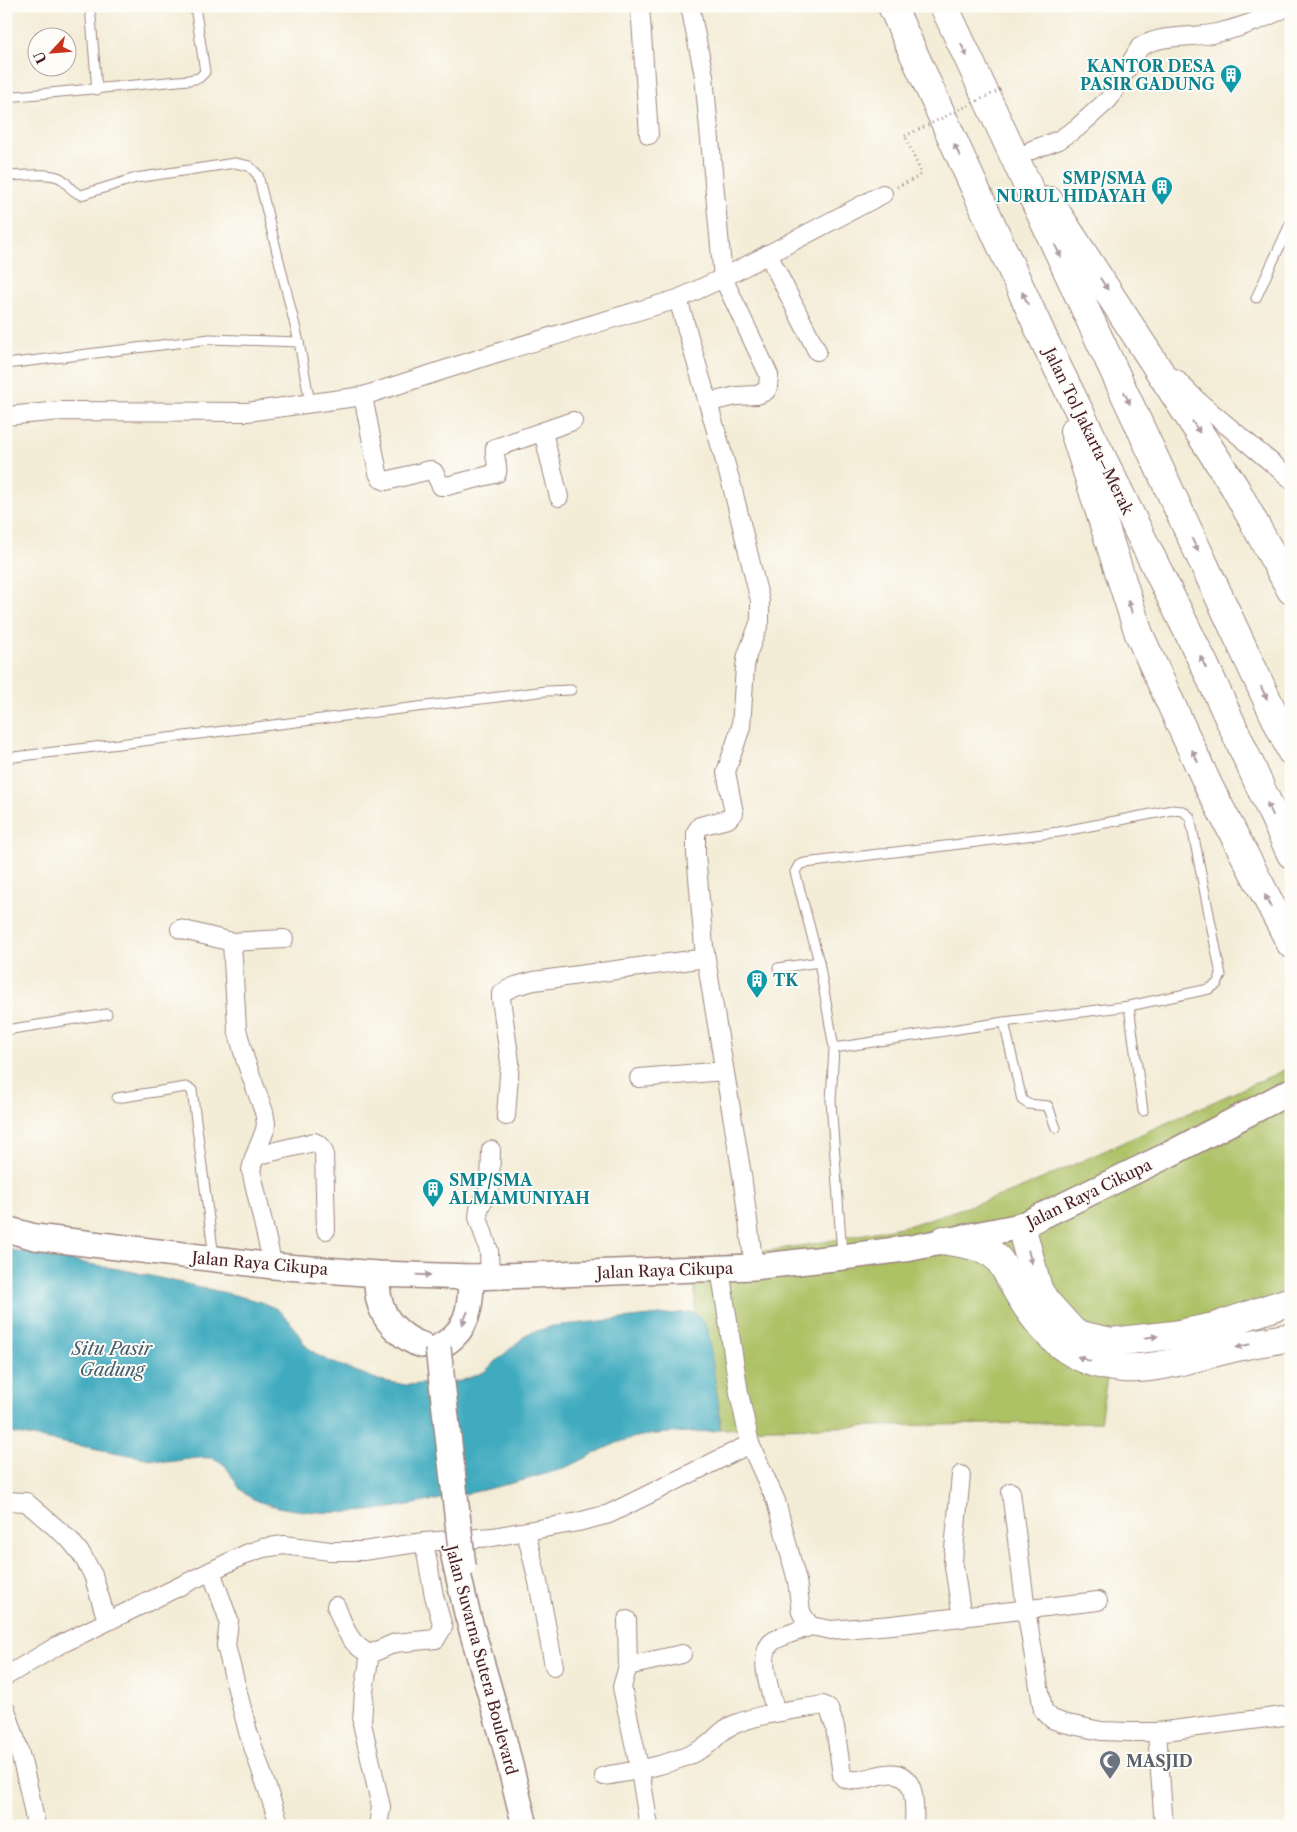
<svg xmlns="http://www.w3.org/2000/svg" width="1297" height="1832" font-family="'Libre Caslon Text',serif">
<style>
.green{fill:#adc165;stroke:#7c7048}
.water{fill:#40abbf;stroke:#456575}
.lines{fill:none;stroke-linecap:round;stroke-linejoin:round}
.lane-casing{stroke:#9e8680;stroke-width:11}
.street-casing{stroke:#9e8680;stroke-width:20}
.secondary-casing{stroke:#9e8680;stroke-width:28}
.highway-casing{stroke:#9e8680;stroke-width:30}
.path{stroke:#9e8680;stroke-width:3;stroke-dasharray:1 4;stroke-linecap:butt}
.lane{stroke:#fff;stroke-width:9}
.street{stroke:#fff;stroke-width:18}
.secondary{stroke:#fff;stroke-width:25}
.highway{stroke:#fff;stroke-width:28}
.secondary-bridge-casing{stroke:#9e8680;stroke-width:28;stroke-linecap:butt}
.path-bridge{stroke:#9e8680;stroke-width:3;stroke-dasharray:1 4;stroke-linecap:butt}
.secondary-bridge{stroke:#fff;stroke-width:25}
.oneway{fill:#ae9aa0}
.labels{text-anchor:middle;stroke-width:4;stroke-linejoin:round;paint-order:stroke}
.culture-label{font-size:16px;font-weight:bold;fill:#0d838f;stroke:#fdfcf7;text-anchor:end}
.street-label{font-size:16px;fill:#4a1f2b;stroke:#fdfcf7}
.worship-label{font-size:16px;font-weight:bold;fill:#5b616d;stroke:#fdfcf7;text-anchor:start}
.water-label{font-size:18px;font-style:italic;fill:#465e6e;stroke:#fdfcf7}
</style>
<rect width="100%" height="100%" fill="#fdfcf7"/>
<filter id="ink" filterUnits="userSpaceOnUse"><feTurbulence type="fractalNoise" baseFrequency=".02" numOctaves="2"/><feDisplacementMap in="SourceGraphic" scale="10" xChannelSelector="R" yChannelSelector="G"/><feConvolveMatrix kernelMatrix="1 2 1 2 8 2 1 2 1" color-interpolation-filters="sRGB"/></filter>
<filter id="wash" filterUnits="userSpaceOnUse"><feTurbulence type="fractalNoise" baseFrequency=".0096" numOctaves="4" result="noise"/><feDisplacementMap in="SourceGraphic" scale="20" xChannelSelector="R" yChannelSelector="G"/><feGaussianBlur stdDeviation="1.12" result="paint"/><feColorMatrix in="noise" values="0 0 0 0 0 0 0 0 0 0 0 0 0 0 0 0 0 1.4 0 .05"/><feComposite in="paint" operator="in"/></filter>
<g filter="url(#wash)">
<rect width="100%" height="100%" fill="#f3ecd6"/>
<path class="green" d="M1291,1067V1284L1270,1301L1112,1346L1100,1422L720,1429V1415L708,1331L705,1323L695,1313V1261L807,1245L911,1225L1015,1191Z"/>
<path class="water" d="M6,1249L129,1271L235,1295L261,1302L277,1309L289,1320L306,1346L319,1356L334,1363L379,1380L406,1385L461,1381L484,1372L527,1334L553,1326L690,1312C700,1314 704,1321 708,1331L720,1415V1429L715,1431C683,1433 647,1431 617,1443C597,1451 579,1463 559,1470C516,1483 473,1493 430,1501C404,1506 377,1511 351,1512C325,1514 259,1511 241,1490C232,1480 230,1465 215,1459C204,1455 180,1461 167,1462L6,1432Z"/>
</g>
<g filter="url(#ink)">
<g class="lines">
<g class="lane-casing">
<g id="lane">
<path d="M90,6L97,90"/>
<path d="M6,97L189,80L199,78L205,72L195,6"/>
<path d="M6,176C20,176 53,171 63,180C71,187 68,189 81,195L136,178L235,163L249,166L258,175L299,342"/>
<path d="M1256,298L1291,222"/>
<path d="M6,364L210,339L299,342L310,403"/>
<path d="M6,758L546,691L571,690"/>
<path d="M778,968L819,962"/>
<path d="M1129,1006L1143,1111"/>
<path d="M1004,1022L1022,1100L1028,1104L1048,1106L1056,1128"/>
<path d="M6,1030L107,1014"/>
<path d="M834,1048L819,962L795,872L799,865L805,863L1059,832L1172,810L1183,811L1190,817L1221,975L1217,984L1209,989L1129,1006L1004,1022L834,1048L831,1101L842,1255"/>
<path d="M117,1098L186,1087L192,1090L214,1257"/>
</g>
</g>
<g class="street-casing">
<g id="street">
<path d="M640,6L649,135"/>
<path d="M690,6L704,76L723,278L769,375L768,387L766,391L757,395L737,396L709,402"/>
<path d="M1032,150L1059,140L1077,128L1109,99L1140,47C1162,34 1188,38 1212,34C1239,29 1264,19 1289,6"/>
<path d="M768,254L817,351"/>
<path d="M678,299L732,486L760,601V621L747,655L745,667L741,727L726,772L734,813L728,819L700,826L696,832V854L704,947L742,1175L754,1267"/>
<path d="M1175,378L1199,402L1291,479"/>
<path d="M363,396L378,473L381,479L386,481L430,470L434,472L441,486H447L494,474L497,473C499,464 493,456 495,448L573,421"/>
<path d="M6,416L61,411L247,412L363,396L503,351L678,299L723,278L883,194"/>
<path d="M543,432L559,497"/>
<path d="M180,929L232,942L237,1029L245,1059L264,1112L266,1123L265,1130L254,1158"/>
<path d="M232,942L284,939"/>
<path d="M639,1078L724,1071"/>
<path d="M506,1116L510,1062L501,999V994C511,986 522,984 534,981L706,958"/>
<path d="M273,1266L251,1170L254,1158L263,1154L314,1142L320,1145L324,1152L326,1230"/>
<path d="M720,1269L739,1393L750,1444L776,1501L797,1581L801,1612L805,1619L811,1626L831,1630L892,1625L1098,1601"/>
<path d="M490,1277L489,1251L478,1217L479,1209L490,1187L491,1150"/>
<path d="M961,1475L953,1560L962,1618"/>
<path d="M1011,1492L1026,1610L1043,1710L1052,1719L1063,1723L1101,1731L1129,1732H1157L1291,1715"/>
<path d="M6,1501L26,1502L70,1540L82,1555L93,1575L107,1621"/>
<path d="M526,1532L538,1582L554,1666"/>
<path d="M211,1571L229,1621L226,1646L248,1732L280,1826"/>
<path d="M336,1606C344,1626 349,1645 370,1654"/>
<path d="M627,1620L628,1666L622,1687L640,1771L649,1826"/>
<path d="M628,1666L682,1654"/>
<path d="M6,1676L57,1646L246,1554L263,1548L284,1545L330,1551H363L424,1542L493,1537L578,1522L609,1514L750,1444"/>
<path d="M6,1710C20,1748 29,1786 36,1826"/>
<path d="M776,1712C771,1695 755,1650 775,1640C786,1634 799,1631 811,1626"/>
<path d="M1157,1732L1164,1826"/>
<path d="M604,1776C634,1771 677,1764 703,1748C714,1742 721,1729 733,1725C761,1713 793,1710 823,1705L829,1709L835,1727L842,1775L844,1778C858,1784 871,1776 886,1774C917,1769 915,1805 914,1826"/>
<path d="M378,1826L381,1807L362,1723L364,1691L370,1654L395,1643L436,1639L443,1627L434,1596L424,1542"/>
</g>
</g>
<g class="secondary-casing">
<g id="secondary">
<path d="M6,1229L35,1237L273,1266L377,1274L471,1277L754,1267L843,1257L911,1248L1021,1226L1170,1154L1291,1091"/>
<path d="M377,1274C377,1285 377,1298 382,1309C388,1325 406,1340 422,1345"/>
<path d="M438,1348C443,1344 450,1341 454,1336C470,1322 471,1297 471,1277"/>
<path d="M452,1548L467,1613L504,1741L525,1826"/>
</g>
</g>
<g class="highway-casing">
<g id="highway">
<path d="M892,6L1045,342L1205,666L1291,854"/>
<path d="M944,6L1291,751"/>
<path d="M1049,201L1234,486L1291,590"/>
<path d="M1074,431L1139,634L1209,787L1291,944"/>
<path d="M1021,1226L1038,1289L1046,1302L1075,1334L1111,1342L1174,1335L1214,1327L1291,1301"/>
<path d="M944,1240C962,1244 985,1245 998,1259C1006,1268 1011,1281 1017,1291C1042,1334 1070,1364 1123,1368C1164,1370 1206,1353 1246,1345C1261,1342 1276,1340 1291,1337"/>
</g>
</g>
<path class="path" d="M897,187L918,177L921,173L905,136"/>
<use href="#lane" class="lane"/>
<use href="#street" class="street"/>
<use href="#secondary" class="secondary"/>
<use href="#highway" class="highway"/>
<g class="secondary-bridge-casing">
<path id="secondary-bridge" d="M438,1348L463,1566"/>
</g>
<path class="path-bridge" d="M905,136L1002,89"/>
<use href="#secondary-bridge" class="secondary-bridge"/>
</g>
<defs><path id="oneway-solid" d="M-6-.8H1V-3.2L6.5 0L1 3.2V.8H-6Z" transform="scale(1.25)"/></defs>
<g class="oneway">
<use href="#oneway-solid" transform="translate(964 50) rotate(65)"/>
<use href="#oneway-solid" transform="translate(957 150) rotate(-115)"/>
<use href="#oneway-solid" transform="translate(1058 251) rotate(65)"/>
<use href="#oneway-solid" transform="translate(1104 284) rotate(57)"/>
<use href="#oneway-solid" transform="translate(1025 298) rotate(-115)"/>
<use href="#oneway-solid" transform="translate(1127 398) rotate(65)"/>
<use href="#oneway-solid" transform="translate(1196 427) rotate(57)"/>
<use href="#oneway-solid" transform="translate(1195 545) rotate(65)"/>
<use href="#oneway-solid" transform="translate(1130 607) rotate(-108)"/>
<use href="#oneway-solid" transform="translate(1203 662) rotate(-116)"/>
<use href="#oneway-solid" transform="translate(1264 693) rotate(65)"/>
<use href="#oneway-solid" transform="translate(1195 756) rotate(-115)"/>
<use href="#oneway-solid" transform="translate(1270 809) rotate(-115)"/>
<use href="#oneway-solid" transform="translate(1268 901) rotate(-117)"/>
<use href="#oneway-solid" transform="translate(1030 1257) rotate(75)"/>
<use href="#oneway-solid" transform="translate(424 1275) rotate(2)"/>
<use href="#oneway-solid" transform="translate(465 1318) rotate(112)"/>
<use href="#oneway-solid" transform="translate(1151 1337) rotate(-7)"/>
<use href="#oneway-solid" transform="translate(1243 1346) rotate(167)"/>
<use href="#oneway-solid" transform="translate(1084 1359) rotate(-159)"/>
</g>
</g>
<defs>
<g id="building-pin" transform="scale(1.125)"><path d="M0 17L-7.5 6A9.5 9.5 0 1 1 7.5 6Z" fill="#0f9aa8" stroke="#fdfcf7"/><path d="M-4-6H4V6H1V3H-1V6H-4ZM-2.5-4.3h1.7v1.8h-1.7ZM.8-4.3h1.7v1.8H.8ZM-2.5-1h1.7V.8h-1.7ZM.8-1h1.7V.8H.8Z" fill="#fff"/></g>
<g id="mosque-pin" transform="scale(1.125)"><path d="M0 17L-7.5 6A9.5 9.5 0 1 1 7.5 6Z" fill="#6b7280" stroke="#fdfcf7"/><path d="M3.5-4.9A6 6 0 1 0 3.5 4.9A5 5 0 1 1 3.5-4.9Z" fill="#fff"/></g>
</defs>
<g fill-rule="evenodd">
<use href="#building-pin" x="1231" y="75"/>
<use href="#building-pin" x="1162" y="187"/>
<use href="#building-pin" x="757" y="980"/>
<use href="#building-pin" x="433" y="1189"/>
<use href="#mosque-pin" x="1110" y="1761"/>
</g>
<g class="labels">
<g class="culture-label">
<text x="1215" y="72">KANTOR DESA<tspan x="1215" dy="18">PASIR GADUNG</tspan></text>
<text x="1146" y="184">SMP/SMA<tspan x="1146" dy="18">NURUL HIDAYAH</tspan></text>
<text x="773" y="986" text-anchor="start">TK</text>
<text x="449" y="1186" text-anchor="start">SMP/SMA<tspan x="449" dy="18">ALMAMUNIYAH</tspan></text>
</g>
<g class="street-label">
<text transform="translate(1089 431) rotate(64)" y="6">Jalan Tol Jakarta–Merak</text>
<text transform="translate(1089 1193) rotate(-26)" y="6">Jalan Raya Cikupa</text>
<text transform="translate(260 1263) rotate(5)" y="6">Jalan Raya Cikupa</text>
<text transform="translate(665 1270) rotate(-2)" y="6">Jalan Raya Cikupa</text>
<text transform="translate(482 1660) rotate(75)" y="6">Jalan Suvarna Sutera Boulevard</text>
</g>
<g class="worship-label">
<text x="1126" y="1767">MASJID</text>
</g>
<g class="water-label">
<text x="112" y="1355">Situ Pasir<tspan x="112" dy="21">Gadung</tspan></text>
</g>
</g>
<rect width="1297" height="1832" fill="none" stroke="#fdfcf7" stroke-width="25"/>
<g transform="translate(52 52) rotate(244)"><circle r="24" fill="#fdfcf7" stroke="#b5a4a5"/>
<path d="M0-4L9 19L0 12L-9 19Z" fill="#c8321e"/>
<text y="-8" font-size="14" font-weight="bold" text-anchor="middle" fill="#4a1f2b">U</text>
</g>
</svg>
